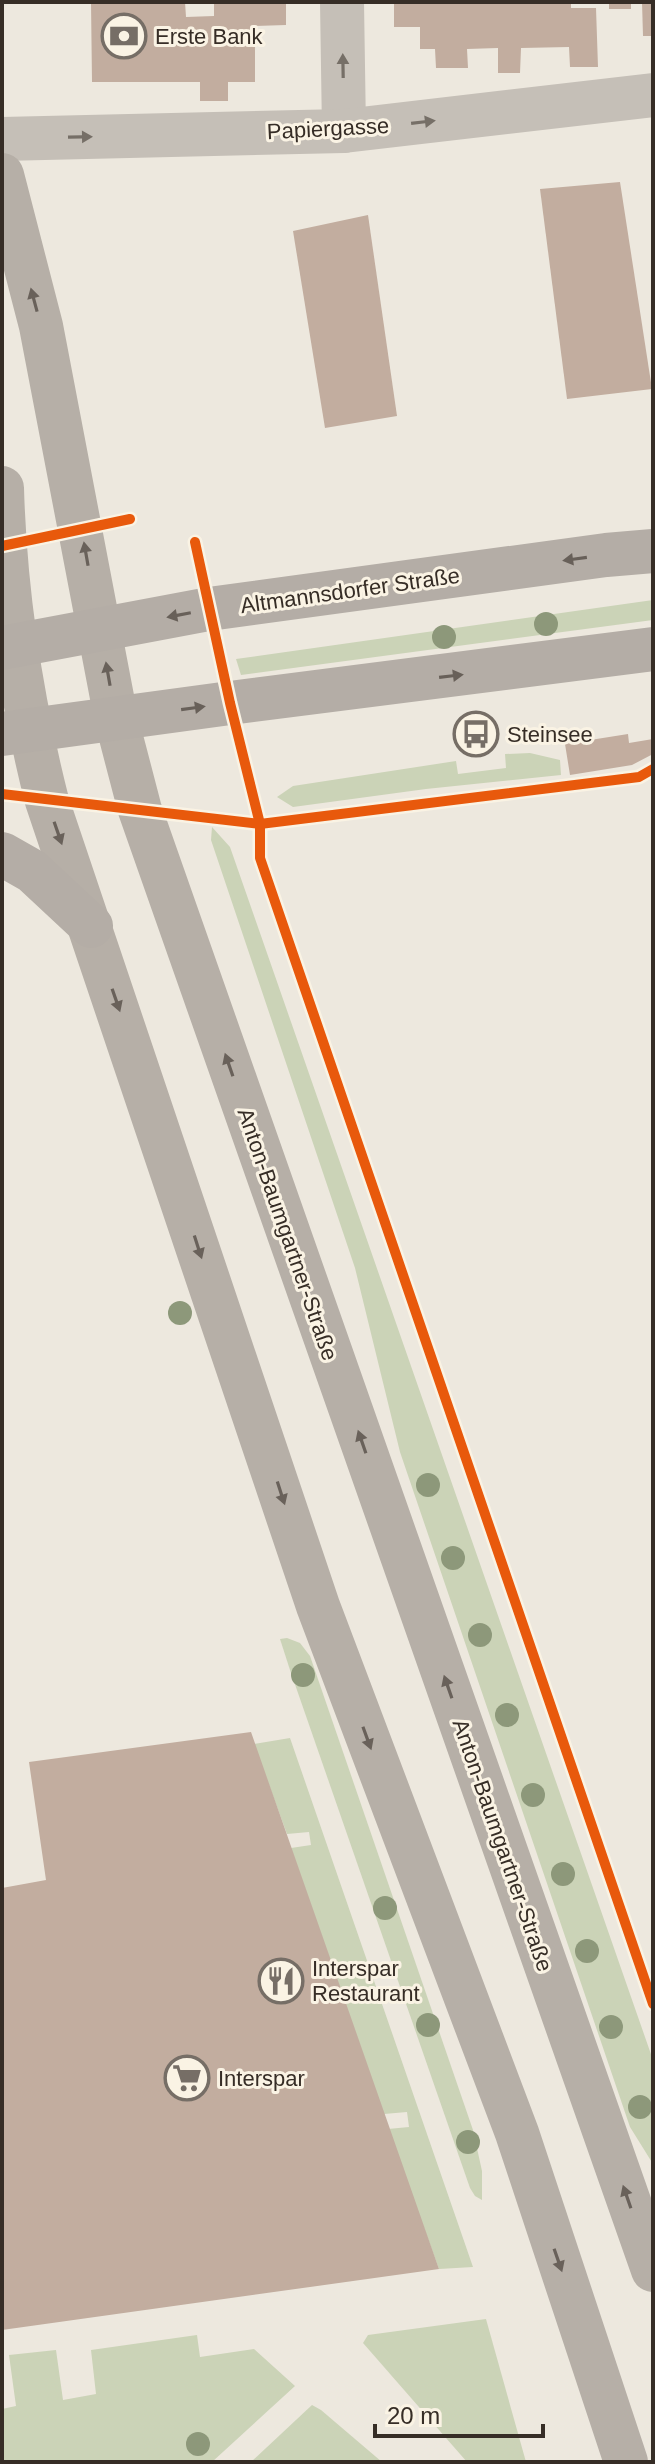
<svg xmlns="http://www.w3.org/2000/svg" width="655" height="2464" font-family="Arial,sans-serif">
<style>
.green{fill:#cbd3b7}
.building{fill:#c2ad9f}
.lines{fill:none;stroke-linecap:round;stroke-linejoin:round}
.street{stroke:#c5bfb7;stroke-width:44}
.secondary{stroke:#b6afa7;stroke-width:44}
.primary{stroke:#b4ada6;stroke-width:44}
.cycleway-casing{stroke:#faf3e4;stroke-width:15}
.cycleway{stroke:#e8590c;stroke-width:10}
.tree{fill:#8d987a}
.oneway{fill:#766f67}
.oneway2{fill:#69615a}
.oneway3{fill:#686059}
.labels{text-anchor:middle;stroke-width:6;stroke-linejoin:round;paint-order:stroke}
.poi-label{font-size:22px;fill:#362d26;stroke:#faf3e4;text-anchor:start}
.street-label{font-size:22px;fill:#362d26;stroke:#faf3e4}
</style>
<rect width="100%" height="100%" fill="#ede8de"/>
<g class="green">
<path d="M653,600V620L241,675L236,659Z"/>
<path d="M530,753L560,760L561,775L426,789L293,807L277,797L293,786L456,761L458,774L506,768L505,754Z"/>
<path d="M212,827L230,847L653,2060V2164L630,2127L400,1452L355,1268L211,840Z"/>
<path d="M287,1638L300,1643L310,1656L473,2130L482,2171V2200L475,2196L470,2188L290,1670L280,1639Z"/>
<path d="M290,1738L473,2267L439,2269L388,2129L409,2127L407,2112L384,2114L291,1848L311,1845L309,1832L287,1834L254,1744Z"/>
<path d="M486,2319L526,2462H467L363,2343L368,2335Z"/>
<path d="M197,2335L200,2357L254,2349L295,2386L212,2462H2V2409L16,2406L9,2355L56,2350L63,2400L96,2394L91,2350Z"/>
<path d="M312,2405L321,2410L382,2462H251Z"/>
</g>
<g class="building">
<path d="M91,2H185L186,17L214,16V2H286V25L255,26V82H228V101H200V82H92Z"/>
<path d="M394,2H571V8H596L598,67H570L569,47L521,48L520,73H498V48L467,49L468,68H436L435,49H420V27H394Z"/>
<rect x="609" y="2" width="22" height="7"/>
<path d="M642,2H653V36H643Z"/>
<path d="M620,182L652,389L567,399L540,189Z"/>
<path d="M368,215L397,416L325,428L293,231Z"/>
<path d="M628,734L629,743L653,739V754L632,765L570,775L565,744Z"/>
<path d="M251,1732L439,2269L2,2330V1888L46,1880L29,1762Z"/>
</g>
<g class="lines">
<g class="street">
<path d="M342,2L344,131"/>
<path d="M2,139L344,131L653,95"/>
</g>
<g class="secondary">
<path d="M2,175L41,326L116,718L140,810L653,2270"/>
<path d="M2,488C5,595 21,698 47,801L318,1606L517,2133L626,2462"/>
</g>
<g class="primary">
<path d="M2,648L209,609L606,555L653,551"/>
<path d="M2,734L230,703L653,649"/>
<path d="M2,854L32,871L91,926"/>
</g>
<g class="cycleway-casing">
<g id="cycleway">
<path d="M195,542L230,703L260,824V858L653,2004"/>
<path d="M2,546L130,519"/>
<path d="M2,794L260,824L639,777L653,769"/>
</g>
</g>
<use href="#cycleway" class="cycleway"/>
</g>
<g class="tree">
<circle cx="546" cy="624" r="12"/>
<circle cx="444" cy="637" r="12"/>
<circle cx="180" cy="1313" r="12"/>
<circle cx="428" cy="1485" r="12"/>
<circle cx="453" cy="1558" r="12"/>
<circle cx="480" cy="1635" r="12"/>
<circle cx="303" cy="1675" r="12"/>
<circle cx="507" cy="1715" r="12"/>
<circle cx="533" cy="1795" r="12"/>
<circle cx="563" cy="1874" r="12"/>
<circle cx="385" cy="1908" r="12"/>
<circle cx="587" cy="1951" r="12"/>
<circle cx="428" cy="2025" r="12"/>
<circle cx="611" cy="2027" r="12"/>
<circle cx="640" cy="2107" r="12"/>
<circle cx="468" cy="2142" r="12"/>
<circle cx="198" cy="2444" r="12"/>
</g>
<defs><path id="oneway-solid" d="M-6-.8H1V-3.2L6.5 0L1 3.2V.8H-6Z" transform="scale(2)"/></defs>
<g class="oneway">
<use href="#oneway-solid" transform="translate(343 66) rotate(-91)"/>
<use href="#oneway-solid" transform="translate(423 122) rotate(-7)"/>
<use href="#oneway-solid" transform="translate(80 137) rotate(-1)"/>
</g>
<g class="oneway2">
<use href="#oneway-solid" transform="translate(34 300) rotate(-105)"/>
<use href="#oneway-solid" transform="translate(86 554) rotate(-100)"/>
<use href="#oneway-solid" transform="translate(108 674) rotate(-100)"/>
<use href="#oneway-solid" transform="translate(58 833) rotate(71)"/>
<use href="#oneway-solid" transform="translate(116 1000) rotate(71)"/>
<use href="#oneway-solid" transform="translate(229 1065) rotate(-109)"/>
<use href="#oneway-solid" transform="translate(198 1247) rotate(72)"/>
<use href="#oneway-solid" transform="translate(362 1442) rotate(-109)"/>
<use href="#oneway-solid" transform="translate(281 1493) rotate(72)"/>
<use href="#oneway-solid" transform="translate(448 1687) rotate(-109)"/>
<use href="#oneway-solid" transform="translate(367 1738) rotate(70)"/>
<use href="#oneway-solid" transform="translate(627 2197) rotate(-109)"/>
<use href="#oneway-solid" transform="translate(558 2260) rotate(71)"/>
</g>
<g class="oneway3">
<use href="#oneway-solid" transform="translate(575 559) rotate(172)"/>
<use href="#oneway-solid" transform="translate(179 615) rotate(169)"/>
<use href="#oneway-solid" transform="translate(451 676) rotate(-7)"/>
<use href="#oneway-solid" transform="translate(193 708) rotate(-8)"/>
</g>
<defs>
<g id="bank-ring" transform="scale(2.3)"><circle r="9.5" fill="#faf3e4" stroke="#766e66" stroke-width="1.5"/><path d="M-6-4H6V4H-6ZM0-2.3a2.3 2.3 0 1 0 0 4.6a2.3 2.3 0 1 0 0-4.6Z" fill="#766e66"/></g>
<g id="bus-ring" transform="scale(2.3)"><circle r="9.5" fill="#faf3e4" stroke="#766e66" stroke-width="1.5"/><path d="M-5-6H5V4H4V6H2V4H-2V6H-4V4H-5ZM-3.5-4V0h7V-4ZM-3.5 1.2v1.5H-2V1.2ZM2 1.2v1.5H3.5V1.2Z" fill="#766e66"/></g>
<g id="restaurant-ring" transform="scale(2.3)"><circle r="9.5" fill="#faf3e4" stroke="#766e66" stroke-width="1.5"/><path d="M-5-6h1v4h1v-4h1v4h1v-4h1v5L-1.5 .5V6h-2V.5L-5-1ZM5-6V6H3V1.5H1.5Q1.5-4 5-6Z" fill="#766e66"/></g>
<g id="supermarket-ring" transform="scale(2.3)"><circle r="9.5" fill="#faf3e4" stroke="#766e66" stroke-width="1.5"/><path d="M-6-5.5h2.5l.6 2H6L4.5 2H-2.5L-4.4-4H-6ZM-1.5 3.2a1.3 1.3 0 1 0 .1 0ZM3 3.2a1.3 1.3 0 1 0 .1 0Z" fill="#766e66"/></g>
</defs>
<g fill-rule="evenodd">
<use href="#bank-ring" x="124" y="36"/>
<use href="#bus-ring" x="476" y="734"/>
<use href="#restaurant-ring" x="281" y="1981"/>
<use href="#supermarket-ring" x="187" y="2078"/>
</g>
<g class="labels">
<g class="poi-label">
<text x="155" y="44">Erste Bank</text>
<text x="507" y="742">Steinsee</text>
<text x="312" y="1976">Interspar<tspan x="312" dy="25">Restaurant</tspan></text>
<text x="218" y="2086">Interspar</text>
</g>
<g class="street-label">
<text transform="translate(328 128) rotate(-3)" y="8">Papiergasse</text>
<text transform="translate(350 590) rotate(-8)" y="8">Altmannsdorfer Straße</text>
<text transform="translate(288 1234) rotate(71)" y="8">Anton-Baumgartner-Straße</text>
<text transform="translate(503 1845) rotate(71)" y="8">Anton-Baumgartner-Straße</text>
</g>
</g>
<rect width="655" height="2464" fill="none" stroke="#362d26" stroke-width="8"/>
<path d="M375 2424v12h168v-12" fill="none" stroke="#362d26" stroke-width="4"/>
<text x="387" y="2424" font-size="24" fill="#362d26" stroke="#faf3e4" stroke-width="6" paint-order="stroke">20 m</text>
</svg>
